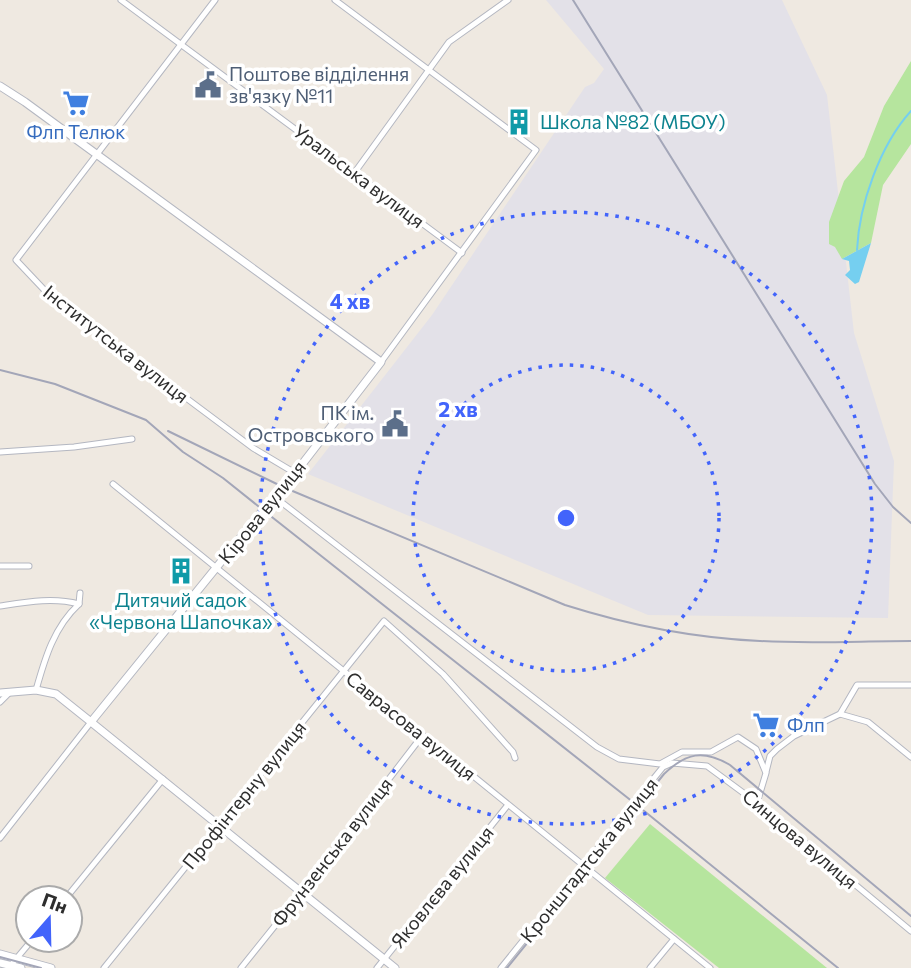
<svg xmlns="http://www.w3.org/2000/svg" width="911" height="968" font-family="Commissioner,sans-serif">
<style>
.industrial{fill:#e3e1e8}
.green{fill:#b6e59e}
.water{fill:#75cff0}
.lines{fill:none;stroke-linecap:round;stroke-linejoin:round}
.stream{stroke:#75cff0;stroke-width:2}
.street-casing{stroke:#b4b7c1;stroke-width:7}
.secondary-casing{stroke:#b4b7c1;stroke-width:9}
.street{stroke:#fff;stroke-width:5}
.secondary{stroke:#fff;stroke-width:7}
.tram{stroke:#a3a6b8;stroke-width:2}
.rail{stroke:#a3a6b8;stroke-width:2}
.street-bridge-casing{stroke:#b4b7c1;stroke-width:7;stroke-linecap:butt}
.street-bridge{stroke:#fff;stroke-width:5}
.ring{fill:none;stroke:#4264fb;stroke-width:3.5;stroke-dasharray:3.5 7}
.labels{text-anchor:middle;stroke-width:7;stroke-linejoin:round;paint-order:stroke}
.service-label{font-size:19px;fill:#4e5e75;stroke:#fff;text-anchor:start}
.culture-label{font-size:19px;fill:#0d838f;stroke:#fff;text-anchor:start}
.shop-label{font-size:19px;fill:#366cbe;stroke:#fff}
.street-label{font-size:19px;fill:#2e2e2e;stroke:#fff}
.centre{fill:#4264fb;stroke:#fff;stroke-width:3.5}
.ring-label{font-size:21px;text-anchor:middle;font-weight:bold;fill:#4264fb;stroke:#fff;stroke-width:7;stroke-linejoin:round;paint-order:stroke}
</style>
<rect width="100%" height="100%" fill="#efe9e1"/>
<path class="industrial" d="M546,0H782L827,95L854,333L894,461L888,618L648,615L308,474L432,315L585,87L594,83L604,69Z"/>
<g class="green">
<path d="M911,61V144L883,185L871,243L842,259L835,247L829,244V222L844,181L864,157L884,106Z"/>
<path d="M650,824L827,968H719L605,878Z"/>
</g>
<path class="water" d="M871,243L859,282L855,284L845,275L850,270L849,261L842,259Z"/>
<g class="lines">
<path class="stream" d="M857,250C859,205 880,145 911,111"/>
<g class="street-casing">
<g id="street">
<path d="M121,0L462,253"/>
<path d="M215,0L16,260L51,297L253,448L295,473"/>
<path d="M335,0L536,150L381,362"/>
<path d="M355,172L449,42L508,0"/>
<path d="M0,452L74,447L132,439"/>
<path d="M113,484L710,968"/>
<path d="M276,498L597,747L619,759L660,764L682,752H711L738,737L756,749L766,773L757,803"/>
<path d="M0,566H29"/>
<path d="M0,606C26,602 53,597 79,604"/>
<path d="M36,690C45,658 54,627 79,604L80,593"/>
<path d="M0,702L10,692"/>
<path d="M840,714L868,722L911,757"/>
<path d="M766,772L770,756L777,749L794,736L840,714L857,685H911"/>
<path d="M637,799L663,767L672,763L707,766L757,803L911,931"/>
<path d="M0,838L91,722"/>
<path d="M66,898L163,779"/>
<path d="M11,965L32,940"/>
<path d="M104,968L384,621L443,674L513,752L515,758"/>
<path d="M241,968L302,892L422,736"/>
<path d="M377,968L507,806"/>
<path d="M501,968L632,806"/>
<path d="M650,968L674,939"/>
</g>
</g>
<g class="secondary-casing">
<g id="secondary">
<path d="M0,86L25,102L381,362L276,498L263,510L91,722L395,968"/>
<path d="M0,693L36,690L56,694L91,722"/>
<path d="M0,954L51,968"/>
<path d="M0,963L21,968"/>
</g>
</g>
<use href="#street" class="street"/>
<use href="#secondary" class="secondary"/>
<g class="tram">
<path d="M0,957L41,968"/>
<path d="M507,968L664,774C686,753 703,749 730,765L911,916"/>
</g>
<g class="rail">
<path d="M573,0L875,484L893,507L911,523"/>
<path d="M0,370L55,384L146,420L183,452L223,478L263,510L638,806L838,968"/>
<path d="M168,431L283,487L565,605C628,625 694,638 760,641C810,644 861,641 911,641"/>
</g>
<g class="street-bridge-casing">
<path id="street-bridge" d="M632,806L637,799"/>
</g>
<use href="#street-bridge" class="street-bridge"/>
</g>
<g class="ring">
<circle cx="566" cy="518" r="153"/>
<circle cx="566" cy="518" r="306"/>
</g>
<defs>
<g id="civic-bare" transform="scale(2.1)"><path d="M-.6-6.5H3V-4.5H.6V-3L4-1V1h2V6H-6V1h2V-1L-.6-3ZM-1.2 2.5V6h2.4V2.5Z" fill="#5c6f8a" stroke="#fff" stroke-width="2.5" paint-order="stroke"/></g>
<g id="supermarket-bare" transform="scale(2.1)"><path d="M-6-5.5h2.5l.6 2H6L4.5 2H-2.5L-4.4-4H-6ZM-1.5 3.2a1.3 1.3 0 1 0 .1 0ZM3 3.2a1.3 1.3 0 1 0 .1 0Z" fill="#3f7fe0" stroke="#fff" stroke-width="2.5" paint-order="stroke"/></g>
<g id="building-bare" transform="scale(2.1)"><path d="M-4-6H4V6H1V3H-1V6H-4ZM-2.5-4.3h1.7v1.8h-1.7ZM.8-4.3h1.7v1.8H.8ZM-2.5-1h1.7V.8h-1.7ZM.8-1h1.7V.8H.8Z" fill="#0f9aa8" stroke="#fff" stroke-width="2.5" paint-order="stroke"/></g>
</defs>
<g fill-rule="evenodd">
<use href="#civic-bare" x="208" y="85"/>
<use href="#supermarket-bare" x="76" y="103"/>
<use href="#building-bare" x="519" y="122"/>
<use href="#civic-bare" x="395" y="424"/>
<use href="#building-bare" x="181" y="571"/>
<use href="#supermarket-bare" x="766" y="725"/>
</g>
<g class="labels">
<g class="service-label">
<text x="229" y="81">Поштове відділення<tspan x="229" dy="22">зв'язку №11</tspan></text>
<text x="374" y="420" text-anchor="end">ПК ім.<tspan x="374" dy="22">Островського</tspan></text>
</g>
<g class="culture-label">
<text x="540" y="129">Школа №82 (МБОУ)</text>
<text x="181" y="607" text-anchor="middle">Дитячий садок<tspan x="181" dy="22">«Червона Шапочка»</tspan></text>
</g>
<g class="shop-label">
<text x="76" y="139">Флп Телюк</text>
<text x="787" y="732" text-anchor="start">Флп</text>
</g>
<g class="street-label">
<text transform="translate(359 176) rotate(37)" y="7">Уральська вулиця</text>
<text transform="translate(116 344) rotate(38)" y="7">Інститутська вулиця</text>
<text transform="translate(262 512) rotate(-51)" y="7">Кірова вулиця</text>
<text transform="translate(411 726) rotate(39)" y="7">Саврасова вулиця</text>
<text transform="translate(244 795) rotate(-51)" y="7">Профінтерну вулиця</text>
<text transform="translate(800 839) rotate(40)" y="7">Синцова вулиця</text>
<text transform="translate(332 852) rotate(-52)" y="7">Фрунзенська вулиця</text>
<text transform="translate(589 860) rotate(-51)" y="7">Кронштадтська вулиця</text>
<text transform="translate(442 887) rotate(-51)" y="7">Яковлєва вулиця</text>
</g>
</g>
<circle cx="566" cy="518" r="10" class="centre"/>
<g class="ring-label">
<text x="350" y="309">4 хв</text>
<text x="458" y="417">2 хв</text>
</g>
<g transform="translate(49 919) rotate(20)"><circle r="33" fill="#ffffff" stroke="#ababab" stroke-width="2"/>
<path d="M0-5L12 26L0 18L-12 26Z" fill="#4264fb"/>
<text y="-10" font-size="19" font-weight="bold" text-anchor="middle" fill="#2e2e2e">Пн</text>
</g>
</svg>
